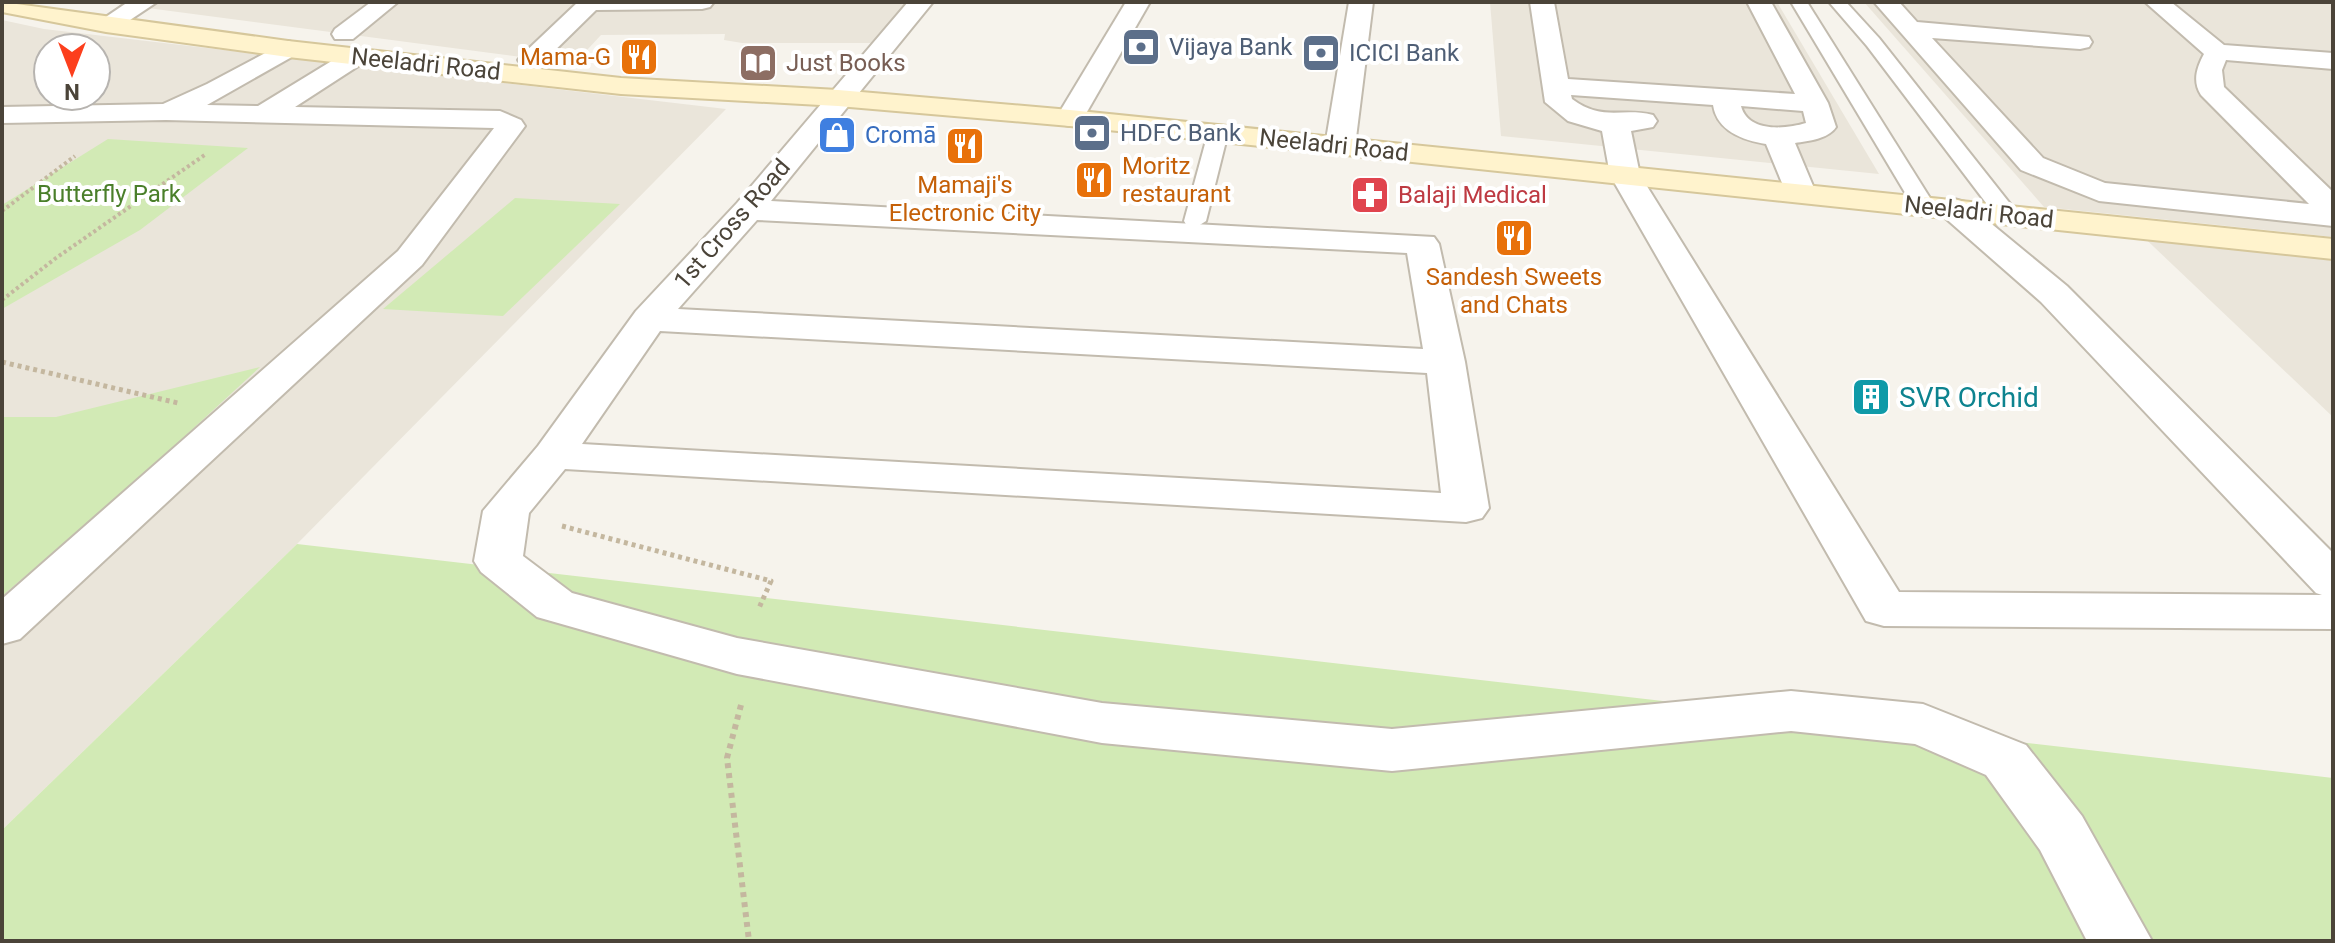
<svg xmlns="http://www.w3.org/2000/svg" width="2335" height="943" font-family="Roboto,sans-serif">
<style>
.residential{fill:#eae5da;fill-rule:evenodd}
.green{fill:#d2eab5}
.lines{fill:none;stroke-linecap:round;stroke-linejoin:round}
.lane-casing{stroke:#c2bbae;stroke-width:4}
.street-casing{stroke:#c2bbae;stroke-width:4}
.secondary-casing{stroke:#d6c79b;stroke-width:4}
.path-far2{stroke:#c4b79f;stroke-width:4;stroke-dasharray:3 3;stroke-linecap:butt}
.path-far1{stroke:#c4b79f;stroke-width:5;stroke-dasharray:4 4;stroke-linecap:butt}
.path{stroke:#c4b79f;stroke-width:6;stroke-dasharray:5 5;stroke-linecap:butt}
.lane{fill:#fff;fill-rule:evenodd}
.street{fill:#fff;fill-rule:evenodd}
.secondary{fill:#fff3cd;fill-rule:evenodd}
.labels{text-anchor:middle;stroke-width:8;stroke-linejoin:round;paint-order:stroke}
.far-service-label{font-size:24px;fill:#4e5e75;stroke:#fff;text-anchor:start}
.far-food-label{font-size:24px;fill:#c56008;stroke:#fff}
.far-education-label{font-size:24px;fill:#785e54;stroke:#fff;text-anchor:start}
.far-street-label{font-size:24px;fill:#4b4439;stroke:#fff}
.far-shop-label{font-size:24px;fill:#366cbe;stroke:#fff;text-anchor:start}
.far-park-label{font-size:24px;fill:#4a7f2a;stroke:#fff}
.far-health-label{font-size:24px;fill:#be3a42;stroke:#fff;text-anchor:start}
.culture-label{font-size:28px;fill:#0d838f;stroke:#fff;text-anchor:start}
</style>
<rect width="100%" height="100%" fill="#f6f3ec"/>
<g class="residential">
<path d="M102,2H909L872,43H742L724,40L725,34L601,35L574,64Z"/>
<path d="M1490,2H1777L1879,174L1501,136Z"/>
<path d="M1864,2H2333V237L2044,207Z"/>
<path d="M2,20L44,29L726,109L297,544L2,830ZM48,48H96V96H48Z"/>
<path d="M2134,228L2333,249V417Z"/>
</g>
<g class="green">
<path d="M108,139L248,148L140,230L2,309V205Z"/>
<path d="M515,198L620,204L503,316L383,309Z"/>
<path d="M260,367L136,481L2,596V417H56Z"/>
<path d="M297,544L2333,778V941H2V830Z"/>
</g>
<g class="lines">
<g class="lane-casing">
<g id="lane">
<path d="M1791,2H1807L1935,206L1932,211L1924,213L1913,206Z"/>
<path d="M1829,2H1846L1879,38L2015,210L2018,215L2015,220H1999L1867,46Z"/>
<path d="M1218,127L1228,133L1206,221L1195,228L1187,226L1184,221L1208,133Z"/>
</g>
</g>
<g class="street-casing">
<g id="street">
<path d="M128,2H157L115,30H97L94,25Z"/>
<path d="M371,2H398L353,39H335L332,34L335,29Z"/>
<path d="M578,2H714L710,7L702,9L596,10L540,65H522L518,60L522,55Z"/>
<path d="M908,2H933L771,201L1434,237L1439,244L1465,362L1489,508L1482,518L1466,522L565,469L529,513L523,556L572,593L737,638L1102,703L1392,729L1791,691L1923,704L2026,745L2082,816L2152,941H2087L2040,850L1986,775L1915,744L1791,731L1392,771L1102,743L737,674L537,617L481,572L474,561L483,511L538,446L636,311L737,203ZM757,220L1407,253L1423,349L678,309ZM660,331L1427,373L1441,493L582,444Z"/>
<path d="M1126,2H1150L1080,124L1070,126L1060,124L1056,118Z"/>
<path d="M1349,2H1373L1355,146L1350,152L1340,155L1330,152L1325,146Z"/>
<path d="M1530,2H1554L1568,79L1795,94L1747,2H1771L1828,103L1836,127C1828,139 1809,141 1795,143L1816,193L1811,200L1800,202L1789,200L1766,144C1742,140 1717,131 1713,105L1571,95L1572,99C1603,122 1622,107 1653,115L1657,121L1653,127L1631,131L1640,175L1899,592L2322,595L2316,593L2041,302L1943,216L1938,209L1943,202L1954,199L1965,202L2067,286L2333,553V629L1884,626L1866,621L1610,175L1602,131L1568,121L1545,102ZM1741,106L1803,111L1806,123C1786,129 1748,133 1741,106Z"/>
<path d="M1874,2H1899L1917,22L2089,37L2092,42L2089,47L2080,49L1932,38L2043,158L2105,183L2309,204L2201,95C2192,81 2197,67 2204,54L2145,2H2171L2224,45L2333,53V69L2226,60L2222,70L2224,87L2333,192V226L2099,201L2021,170Z"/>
<path d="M288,41L297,44L301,49L297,54L207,105L258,106L348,51H366L370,56L366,61L295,107L500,111L521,120L525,126L422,265L20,639L2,644V599L398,251L494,128L166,120L2,123V107L163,104L207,84Z"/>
</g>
</g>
<g class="secondary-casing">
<path id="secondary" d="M2,2L288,41L621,78L838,90L1070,110L2333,239V259L1070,126L838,106L621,94L288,57L106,32L2,12Z"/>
</g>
<g class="path-far2">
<path d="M2,211L75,156"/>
<path d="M2,300L56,258L206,154"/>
</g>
<g class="path-far1">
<path d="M2,362L178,403"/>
<path d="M562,526L771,581L759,608"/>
</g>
<path class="path" d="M741,705L727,758L749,941"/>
<use href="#lane" class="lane"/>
<use href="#street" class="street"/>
<use href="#secondary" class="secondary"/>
</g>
<defs>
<g id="bank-square" transform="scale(2)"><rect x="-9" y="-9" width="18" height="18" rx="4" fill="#5c6f8a" stroke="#fff"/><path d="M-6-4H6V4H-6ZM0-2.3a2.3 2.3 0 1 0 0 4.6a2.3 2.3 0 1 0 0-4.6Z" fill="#fff"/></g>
<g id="restaurant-square" transform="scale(2)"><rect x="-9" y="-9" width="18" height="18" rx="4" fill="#e8710a" stroke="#fff"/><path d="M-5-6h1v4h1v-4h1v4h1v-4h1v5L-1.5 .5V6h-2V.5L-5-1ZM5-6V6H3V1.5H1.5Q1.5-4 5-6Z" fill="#fff"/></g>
<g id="library-square" transform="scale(2)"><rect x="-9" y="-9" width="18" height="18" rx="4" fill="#8d6e63" stroke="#fff"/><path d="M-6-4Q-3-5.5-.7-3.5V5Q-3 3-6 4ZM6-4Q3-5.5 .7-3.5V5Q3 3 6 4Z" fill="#fff"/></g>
<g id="shop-square" transform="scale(2)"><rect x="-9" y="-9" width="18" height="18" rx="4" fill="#3f7fe0" stroke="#fff"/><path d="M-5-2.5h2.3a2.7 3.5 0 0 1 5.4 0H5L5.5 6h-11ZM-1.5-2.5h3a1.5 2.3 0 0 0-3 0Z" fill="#fff"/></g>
<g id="pharmacy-square" transform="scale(2)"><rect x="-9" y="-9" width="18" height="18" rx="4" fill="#e0444e" stroke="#fff"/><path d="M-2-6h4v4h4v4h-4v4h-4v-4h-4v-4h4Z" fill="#fff"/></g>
<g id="building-square" transform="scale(2)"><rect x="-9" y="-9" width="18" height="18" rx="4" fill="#0f9aa8" stroke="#fff"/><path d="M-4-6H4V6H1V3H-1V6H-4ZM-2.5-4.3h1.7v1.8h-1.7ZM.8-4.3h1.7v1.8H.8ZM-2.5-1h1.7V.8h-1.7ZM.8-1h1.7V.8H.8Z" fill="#fff"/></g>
</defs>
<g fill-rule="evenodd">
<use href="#bank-square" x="1141" y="47"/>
<use href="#bank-square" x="1321" y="53"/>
<use href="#restaurant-square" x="639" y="57"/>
<use href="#library-square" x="758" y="63"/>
<use href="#bank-square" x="1092" y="133"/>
<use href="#shop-square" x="837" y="135"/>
<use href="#restaurant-square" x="965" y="146"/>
<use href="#restaurant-square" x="1094" y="180"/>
<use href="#pharmacy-square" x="1370" y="195"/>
<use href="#restaurant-square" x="1514" y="238"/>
<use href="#building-square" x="1871" y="397"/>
</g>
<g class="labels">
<g class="far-service-label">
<text x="1169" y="55">Vijaya Bank</text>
<text x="1349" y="61">ICICI Bank</text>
<text x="1120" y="141">HDFC Bank</text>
</g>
<g class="far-food-label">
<text x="611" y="65" text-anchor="end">Mama-G</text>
<text x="1122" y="174" text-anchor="start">Moritz<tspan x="1122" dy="28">restaurant</tspan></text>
<text x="965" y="193">Mamaji's<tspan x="965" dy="28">Electronic City</tspan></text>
<text x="1514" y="285">Sandesh Sweets<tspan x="1514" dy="28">and Chats</tspan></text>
</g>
<g class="far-education-label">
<text x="786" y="71">Just Books</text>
</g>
<g class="far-street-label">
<text transform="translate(426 64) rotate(6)" y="8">Neeladri Road</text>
<text transform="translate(1334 145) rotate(6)" y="8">Neeladri Road</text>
<text transform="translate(1979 212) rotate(6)" y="8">Neeladri Road</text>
<text transform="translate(732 224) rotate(-49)" y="8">1st Cross Road</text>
</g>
<g class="far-shop-label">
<text x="865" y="143">Cromā</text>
</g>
<g class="far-park-label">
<text x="109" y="202">Butterfly Park</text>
</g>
<g class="far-health-label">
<text x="1398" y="203">Balaji Medical</text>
</g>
<g class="culture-label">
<text x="1899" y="407">SVR Orchid</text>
</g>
</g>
<rect width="2335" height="943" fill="none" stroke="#4b4439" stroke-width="8"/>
<g transform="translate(72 72) rotate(180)"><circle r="38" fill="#ffffff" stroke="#b7b4b0" stroke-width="2"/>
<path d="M0-6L14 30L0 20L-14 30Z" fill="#fc3f1d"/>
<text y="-12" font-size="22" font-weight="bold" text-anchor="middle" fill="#4b4439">N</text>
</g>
</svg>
